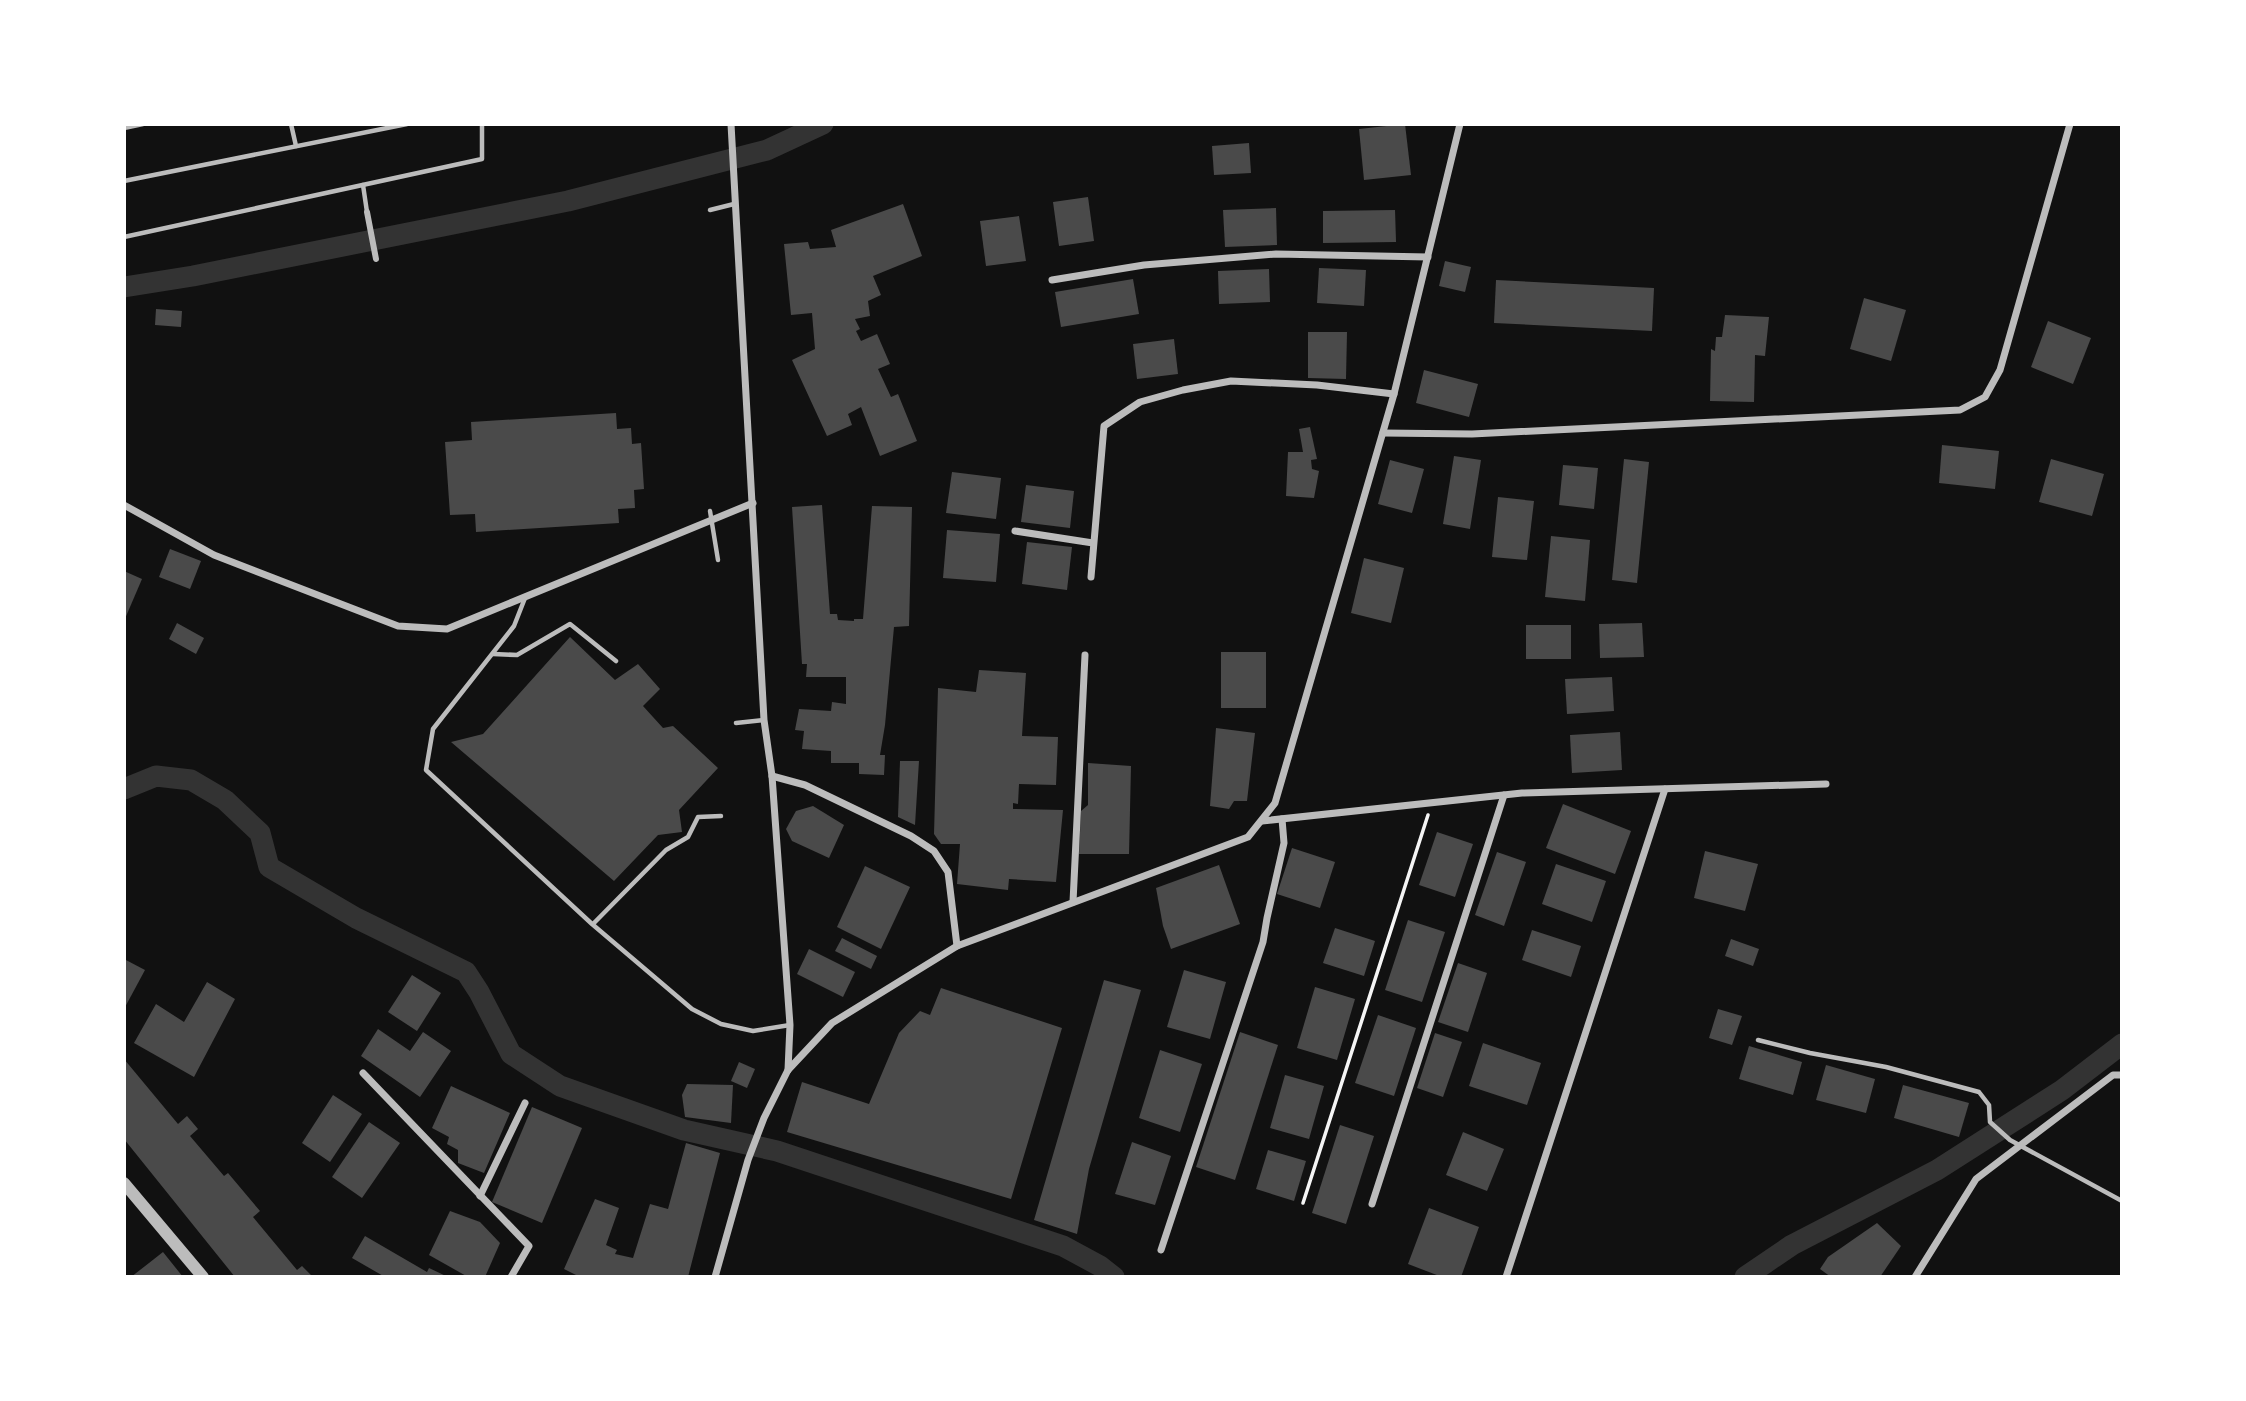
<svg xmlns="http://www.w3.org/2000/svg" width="2246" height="1401" font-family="Quicksand,sans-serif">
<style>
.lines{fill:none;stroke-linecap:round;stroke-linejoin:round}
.canal{stroke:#333;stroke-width:21}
.building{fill:#4a4a4a}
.path{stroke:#f5f5f5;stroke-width:3.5}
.service{stroke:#bcbcbc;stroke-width:4.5}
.pedestrian{stroke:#bcbcbc;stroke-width:6}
.minor{stroke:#bcbcbc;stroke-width:7}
.tertiary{stroke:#bcbcbc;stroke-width:12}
</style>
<rect width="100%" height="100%" fill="#111"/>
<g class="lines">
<g class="canal">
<path d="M124,287L193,276L568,201L767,150L823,124"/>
<path d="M124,789L156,776L191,780L225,800L260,833L269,867L356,918L466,972L479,992L511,1054L560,1086L684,1130L777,1151L1063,1246L1100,1266L1114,1277"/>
<path d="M1745,1277L1792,1245L1937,1170L2062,1090L2122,1044"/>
</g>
</g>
<g class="building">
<path d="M1405,124L1411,175L1364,180L1359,129Z"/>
<path d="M1249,143L1251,173L1214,175L1212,146Z"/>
<path d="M1088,197L1094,241L1059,246L1053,202Z"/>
<path d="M903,204L922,256L873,276L881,295L868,301L870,316L855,319L860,329L856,331L861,341L877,334L890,364L878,369L891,397L898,394L917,441L880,456L861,407L848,414L852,425L827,436L792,360L815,349L812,313L791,315L784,244L808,242L810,249L836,247L831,230Z"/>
<path d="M1276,208L1277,245L1225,247L1223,210Z"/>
<path d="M1395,210L1396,242L1323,243V211Z"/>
<path d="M1019,216L1026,261L986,266L980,221Z"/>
<path d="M1445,261L1471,267L1465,292L1439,286Z"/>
<path d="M1319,268L1366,270L1364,306L1317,303Z"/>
<path d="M1269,269L1270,302L1219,304L1218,271Z"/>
<path d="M1133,279L1139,314L1061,327L1055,292Z"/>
<path d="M1496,280L1654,288L1652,331L1494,323Z"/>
<path d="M1864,298L1906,310L1891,361L1850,349Z"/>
<path d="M156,309L182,311L181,327L155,325Z"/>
<path d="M1725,315L1769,317L1765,356L1755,355L1754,402L1710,401L1711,349L1715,351L1716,337H1722Z"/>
<path d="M2048,321L2091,338L2073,384L2031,367Z"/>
<path d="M1308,332H1347L1346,379L1308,378Z"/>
<path d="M1174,339L1178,374L1137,379L1133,344Z"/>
<path d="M1424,370L1478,384L1469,417L1416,403Z"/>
<path d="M616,413L617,429L631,428L632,444L641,443L644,489L634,490L635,508L618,509L619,523L476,532L475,514L450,515L445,442L472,440L471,422Z"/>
<path d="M1310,427L1317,459L1311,460L1312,469L1319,471L1314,498L1286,496L1288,452H1303L1299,429Z"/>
<path d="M1942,445L1999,451L1995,489L1939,483Z"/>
<path d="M1454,456L1481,460L1470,529L1443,524Z"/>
<path d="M1624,459L1649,462L1637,583L1612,580Z"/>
<path d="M2051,459L2104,474L2092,516L2039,502Z"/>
<path d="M1390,460L1424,469L1412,513L1378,504Z"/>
<path d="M1563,465L1598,468L1594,509L1559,505Z"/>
<path d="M952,472L1001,478L996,519L946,513Z"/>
<path d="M1026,485L1074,491L1070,528L1021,522Z"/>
<path d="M1498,497L1534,501L1527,560L1492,557Z"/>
<path d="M822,505L830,614H837L838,620L854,621V619H863L872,506L912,507L909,626L894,627L885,725L880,755H885L884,775L859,774V763H831V751L802,749L804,731L795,730L799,709L831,711L832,702L846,704V677H806L807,664H802L792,507Z"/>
<path d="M947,530L1000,534L996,582L943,578Z"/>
<path d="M1551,536L1590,540L1585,601L1545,597Z"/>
<path d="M1027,542L1072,547L1067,590L1022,584Z"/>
<path d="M170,549L201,561L190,589L159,577Z"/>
<path d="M1364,558L1404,568L1391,623L1351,613Z"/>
<path d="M124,571L142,579L124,621Z"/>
<path d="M177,623L204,638L196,654L169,639Z"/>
<path d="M1642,623L1644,657L1600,658L1599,624Z"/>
<rect x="1526" y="625" width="45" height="34"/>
<path d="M570,637L615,680L638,664L660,689L643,706L663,728L673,726L718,768L679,810L682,832L658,835L614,881L451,742L483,734Z"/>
<rect x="1221" y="652" width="45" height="56"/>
<path d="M979,670L1026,673L1022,736L1058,737L1056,785L1019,784L1018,804L1013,803V809L1063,810L1056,882L1009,879L1008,890L957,884L960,844H941L934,834L938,688L976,692Z"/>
<path d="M1612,677L1614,711L1567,714L1565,679Z"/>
<path d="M1216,728L1255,733L1247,801H1234L1229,809L1210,806Z"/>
<path d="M1620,732L1622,770L1572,773L1570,735Z"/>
<path d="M900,761H919L915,825L898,817Z"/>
<path d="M1088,763L1131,766L1129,854H1079L1081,811L1088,805Z"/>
<path d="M1563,804L1631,831L1615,874L1546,848Z"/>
<path d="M813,806L844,825L829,858L792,841L786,829L796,811Z"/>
<path d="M1437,832L1473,844L1455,897L1419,885Z"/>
<path d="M1292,848L1335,862L1320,908L1277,894Z"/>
<path d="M1705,851L1758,864L1745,911L1694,898Z"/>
<path d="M1497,852L1526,862L1504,926L1475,915Z"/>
<path d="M1556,864L1606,881L1592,922L1542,904Z"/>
<path d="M1219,865L1240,924L1171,949L1163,926L1156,888Z"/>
<path d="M865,866L910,887L881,949L837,927Z"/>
<path d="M1408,920L1445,932L1422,1002L1385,990Z"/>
<path d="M1335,928L1375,941L1364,976L1323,963Z"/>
<path d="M1532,930L1581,946L1571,977L1522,960Z"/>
<path d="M842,938L877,956L871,969L835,951Z"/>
<path d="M1731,939L1759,949L1753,966L1725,956Z"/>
<path d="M809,949L855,972L843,997L797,974Z"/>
<path d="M124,959L145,970L124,1009Z"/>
<path d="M1458,963L1487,973L1468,1032L1438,1022Z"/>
<path d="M1184,970L1226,982L1210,1039L1167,1027Z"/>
<path d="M412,975L441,993L417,1031L388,1012Z"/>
<path d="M1104,980L1141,990L1089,1169L1077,1234L1034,1220Z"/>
<path d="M207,982L235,999L194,1077L134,1043L156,1004L184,1022Z"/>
<path d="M1315,987L1355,999L1337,1060L1297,1048Z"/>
<path d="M941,988L1062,1028L1011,1199L787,1132L802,1082L869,1104L899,1033L920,1011L930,1015Z"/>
<path d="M1718,1009L1742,1016L1732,1045L1709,1038Z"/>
<path d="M1378,1015L1416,1028L1394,1096L1355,1083Z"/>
<path d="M378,1029L410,1051L423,1032L451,1051L420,1097L361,1056Z"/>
<path d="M1240,1032L1278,1045L1235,1180L1196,1167Z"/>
<path d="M1435,1033L1462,1042L1443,1097L1417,1088Z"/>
<path d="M1483,1043L1541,1063L1527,1105L1469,1086Z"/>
<path d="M1749,1046L1802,1062L1793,1095L1739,1079Z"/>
<path d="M1160,1050L1202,1064L1180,1132L1139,1118Z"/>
<path d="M124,1059L178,1124L187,1116L198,1129L190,1136L224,1176L228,1173L260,1211L253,1217L297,1270L302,1266L313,1277H235L124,1139Z"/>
<path d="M739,1062L755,1069L747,1088L731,1081Z"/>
<path d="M1826,1065L1875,1079L1866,1113L1816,1100Z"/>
<path d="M1285,1075L1324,1086L1309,1139L1270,1128Z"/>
<path d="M687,1084L733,1085L731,1123L685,1117L682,1095Z"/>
<path d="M1903,1085L1969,1103L1959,1137L1894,1118Z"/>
<path d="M451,1086L510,1113L484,1173L458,1163V1150L447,1144L449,1137L432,1128Z"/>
<path d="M333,1095L362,1114L330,1162L302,1143Z"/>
<path d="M532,1107L582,1128L542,1223L492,1202Z"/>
<path d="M369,1122L400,1143L362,1198L332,1177Z"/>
<path d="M1340,1125L1374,1136L1346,1224L1312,1213Z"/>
<path d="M1463,1132L1504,1149L1487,1191L1446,1175Z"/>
<path d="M1132,1142L1171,1156L1155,1205L1115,1194Z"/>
<path d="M686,1143L720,1153L688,1277H580L564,1269L595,1199L619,1208L606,1245L617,1250L615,1254L633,1258L650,1204L668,1209Z"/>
<path d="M1268,1150L1306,1161L1294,1201L1256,1189Z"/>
<path d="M1429,1208L1479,1227L1461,1277H1442L1408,1264Z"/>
<path d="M450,1211L480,1222L500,1243L485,1277H468L429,1255Z"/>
<path d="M1877,1223L1901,1246L1880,1277H1831L1820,1269L1828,1257Z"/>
<path d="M365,1236L427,1272L429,1268L448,1277H385L352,1258Z"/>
<path d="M163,1252L183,1277H131L149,1263Z"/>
</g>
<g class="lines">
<path class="path" d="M1303,1203L1428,815"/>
<g class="service">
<path d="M291,124L296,146"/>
<path d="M124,128L143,124"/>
<path d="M124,181L407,124"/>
<path d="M363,185L367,212"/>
<path d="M710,210L734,204"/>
<path d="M124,237L482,159V124"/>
<path d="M710,511L718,560"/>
<path d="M525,598L514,626L433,729L426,770L592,924L692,1009L721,1024L753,1031L790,1025"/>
<path d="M493,654L517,655L570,624L616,661"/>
<path d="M736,723L764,720"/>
<path d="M593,924L666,850L688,837L698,817L721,816"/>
<path d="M1758,1040L1810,1053L1886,1067L1979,1092L1989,1105L1990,1122L2010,1140L2122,1201"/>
</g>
<path class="pedestrian" d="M367,212L376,259"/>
<g class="minor">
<path d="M731,124L764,720L772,776L790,1025L788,1070"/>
<path d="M1052,280L1144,265L1276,254L1428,257"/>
<path d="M1383,433L1472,434L1960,410L1985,397L2000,370L2070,124"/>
<path d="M124,505L214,555L398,626L447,629L753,503"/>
<path d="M1015,531L1093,543"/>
<path d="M1091,577L1104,426L1140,402L1183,390L1231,381L1317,385L1394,394"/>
<path d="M772,776L805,785L911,836L934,851L948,872L957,946"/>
<path d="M1262,821L1522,793L1826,784"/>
<path d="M1073,902L1085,655"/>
<path d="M363,1073L529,1246L511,1277"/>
<path d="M480,1196L525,1103"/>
<path d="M1372,1204L1504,795"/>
<path d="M1161,1250L1263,942L1267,918L1284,843L1282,819"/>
<path d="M715,1277L748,1160L764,1118L788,1070L832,1023L957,946L1248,837L1275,803L1394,394L1460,124"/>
<path d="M1506,1277L1665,789"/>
<path d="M1915,1277L1976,1179L2113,1075H2122"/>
</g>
<path class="tertiary" d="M124,1183L203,1277"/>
</g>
<rect width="2246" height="1401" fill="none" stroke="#ffffff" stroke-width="252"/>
</svg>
